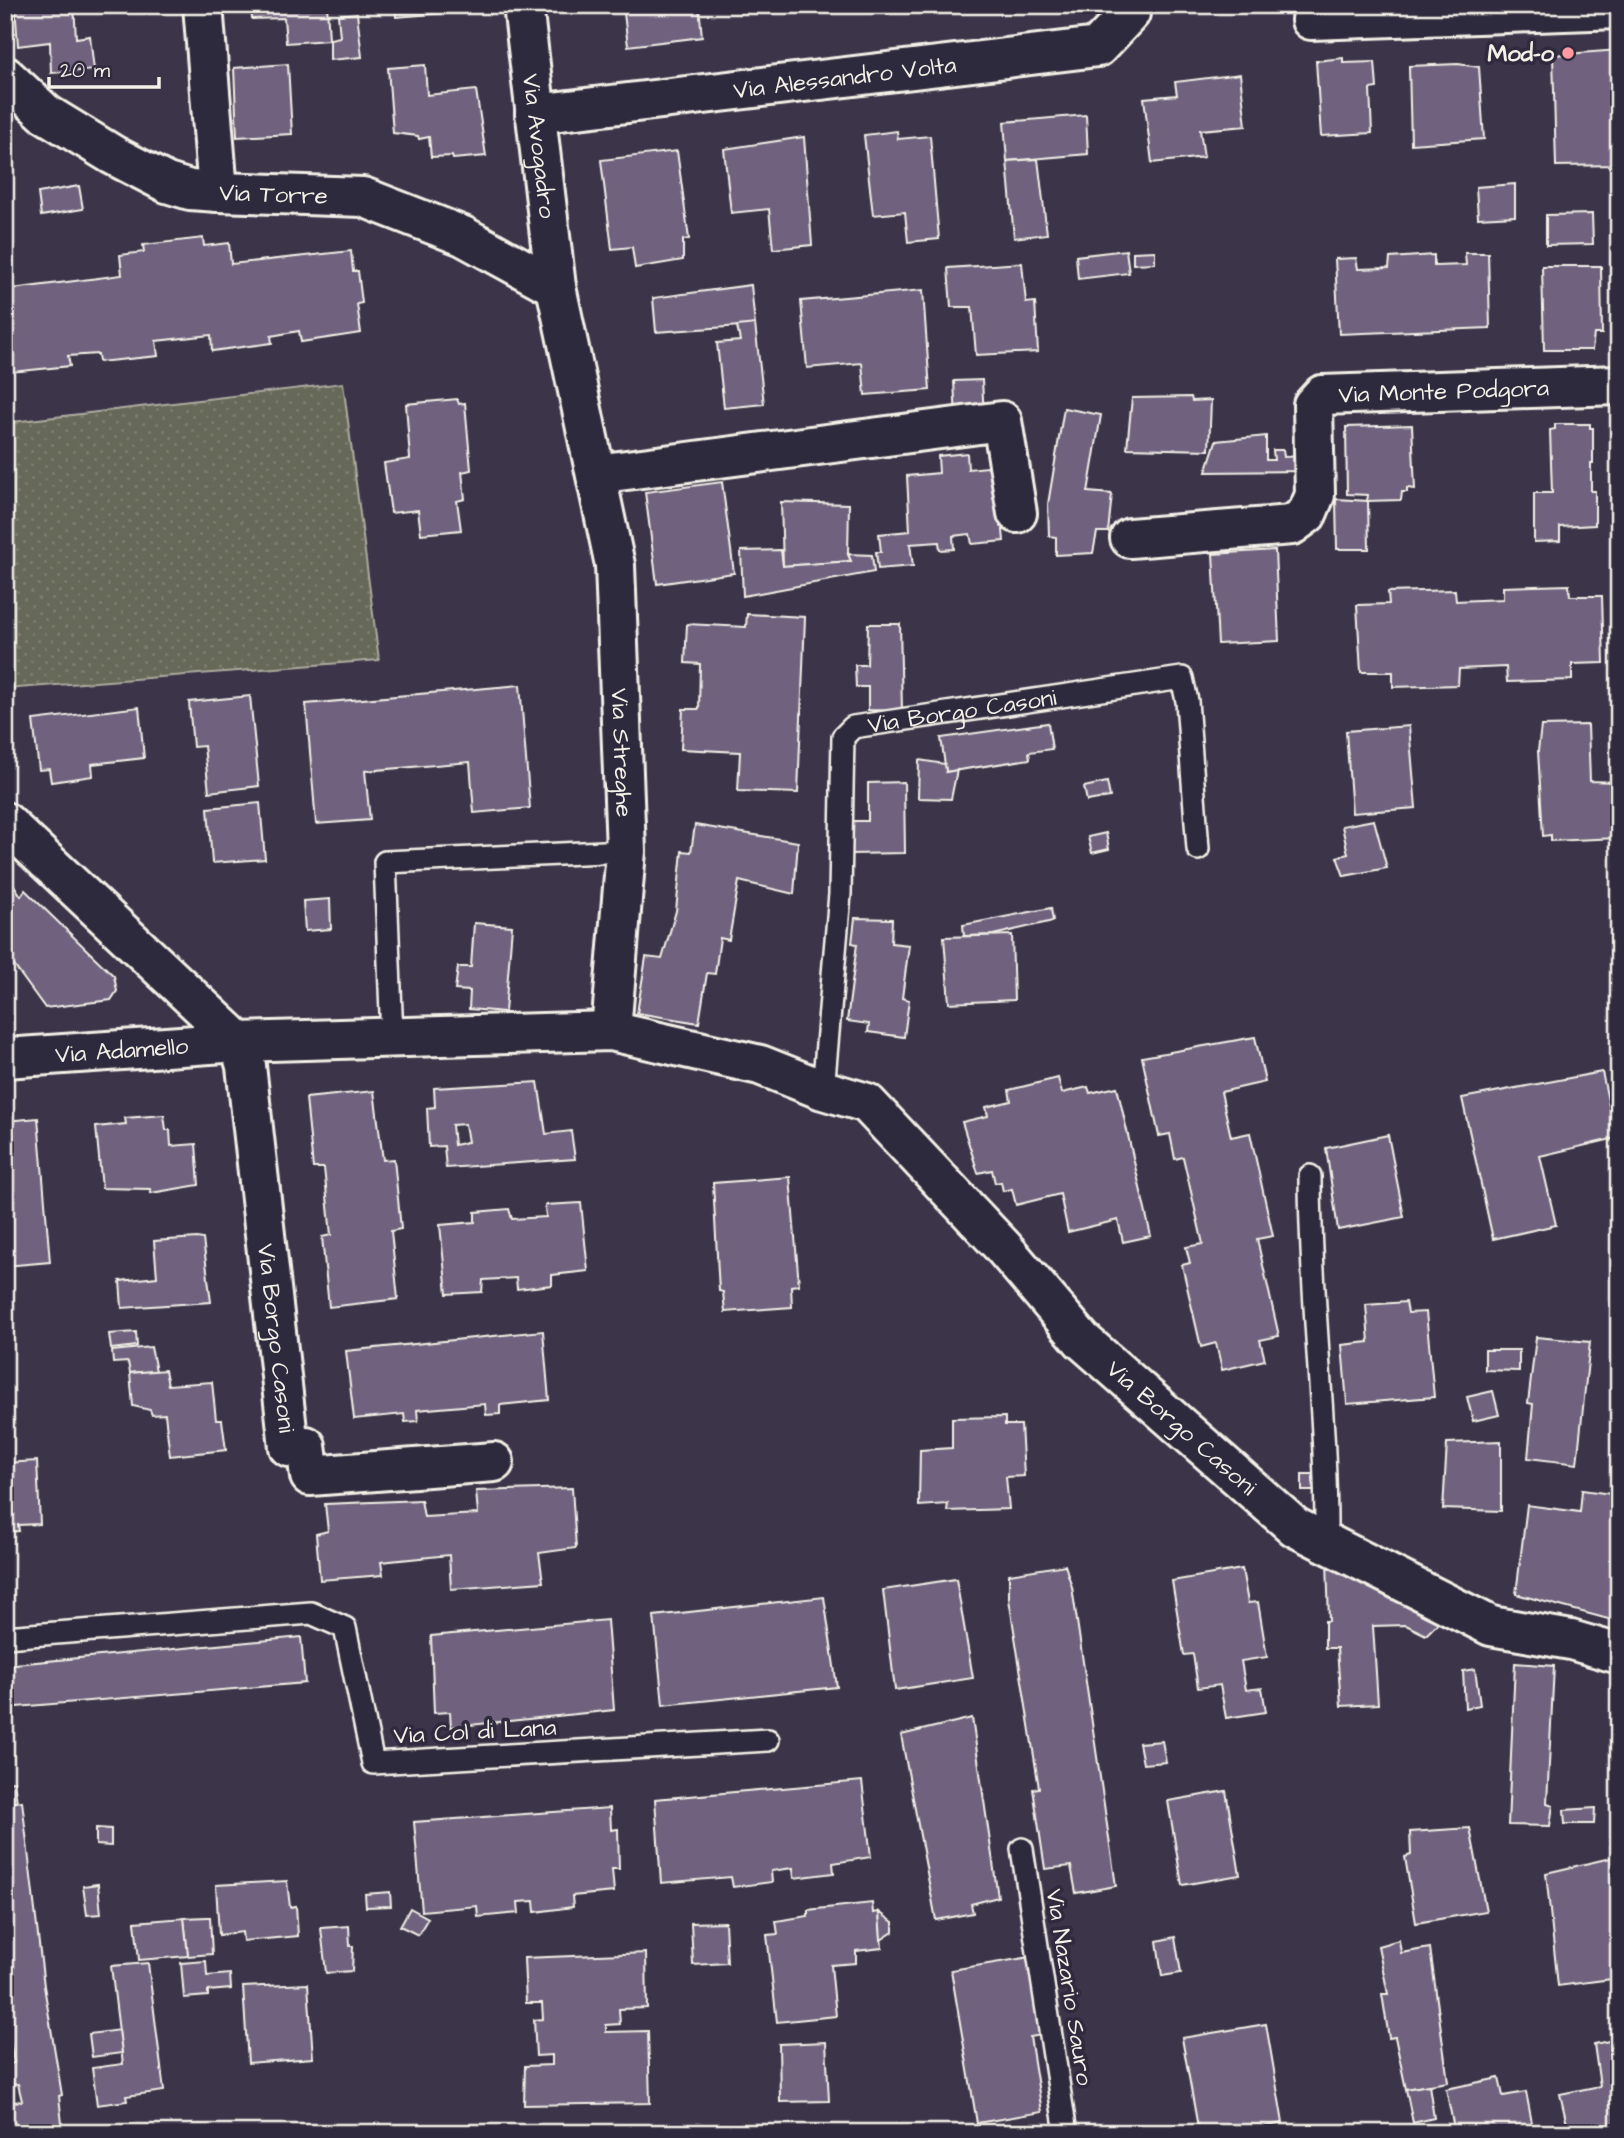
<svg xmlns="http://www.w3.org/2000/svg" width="1624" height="2138" font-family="'Architects Daughter',sans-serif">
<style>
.grass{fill:url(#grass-dots);stroke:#adaca0;stroke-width:2}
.building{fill:#6f627f;stroke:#f4f1e8;stroke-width:2;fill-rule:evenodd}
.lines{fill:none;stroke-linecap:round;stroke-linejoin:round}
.lane-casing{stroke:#f4f1e8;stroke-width:26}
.street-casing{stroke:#f4f1e8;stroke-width:44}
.lane{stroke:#2f2a3d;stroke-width:21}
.street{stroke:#2f2a3d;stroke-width:38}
.poi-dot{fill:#ff9aa2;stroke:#2f2a3d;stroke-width:2.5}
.labels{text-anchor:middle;stroke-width:7;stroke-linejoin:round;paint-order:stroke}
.poi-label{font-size:24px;font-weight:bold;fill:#f4f1e8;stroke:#2f2a3d;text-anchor:end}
.street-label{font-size:24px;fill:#f4f1e8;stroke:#2f2a3d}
</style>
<defs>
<pattern id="grass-dots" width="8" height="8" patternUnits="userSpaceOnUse" patternTransform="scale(1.75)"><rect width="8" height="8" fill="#666758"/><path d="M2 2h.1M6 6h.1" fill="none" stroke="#7c7d70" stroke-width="1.8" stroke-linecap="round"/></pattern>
</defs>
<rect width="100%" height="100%" fill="#3c354a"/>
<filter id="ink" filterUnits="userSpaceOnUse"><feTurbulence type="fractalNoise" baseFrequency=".0143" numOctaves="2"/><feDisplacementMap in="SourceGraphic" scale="14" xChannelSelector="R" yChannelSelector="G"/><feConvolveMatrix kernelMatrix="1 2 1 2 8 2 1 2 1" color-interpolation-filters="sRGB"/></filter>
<g filter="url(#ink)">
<path class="grass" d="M343,383L379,660L5,689V423Z"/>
<g class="building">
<path d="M25,5H74L76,38L90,36L94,70L51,73L50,42L18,46L15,6Z"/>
<path d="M251,5H327L329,40L286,43L284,18L252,19Z"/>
<path d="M395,5H445V13L396,17Z"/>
<path d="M623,5H699L702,37L628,46Z"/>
<path d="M357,13L362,57L330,60V39L340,37L338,15Z"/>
<path d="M1619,50V165L1556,166L1553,55Z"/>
<path d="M1343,58V63L1375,62L1377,88L1370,89L1372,133L1321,136L1316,61Z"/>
<path d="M288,64L292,134L237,137L234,68Z"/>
<path d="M1458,64L1479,67L1484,139L1411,144L1409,66Z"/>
<path d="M425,65L427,95L476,90L486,156L453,159L452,156L431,157L429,137L419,139L418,136L393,133L388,68Z"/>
<path d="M1240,74L1246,126L1200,130L1204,157L1152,163L1144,98L1177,95L1175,82Z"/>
<path d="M1086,115L1088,154L1007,161L1004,122Z"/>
<path d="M897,131L898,139L930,136L939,239L908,242L905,212L873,215L864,135Z"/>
<path d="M804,137L812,245L773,249L769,209L731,213L724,149Z"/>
<path d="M677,151L689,239L683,240V260L635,268L632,247L612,249L601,160Z"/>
<path d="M1038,159L1047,234L1014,238L1007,161Z"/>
<path d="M1515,184V216L1478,218L1476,187Z"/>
<path d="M79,186L83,209L41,216L38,193Z"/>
<path d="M1592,214L1593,244L1546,245V215Z"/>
<path d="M203,238L204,246L229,243L231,264L351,251L353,271H358L362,303L357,304L361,333L301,342L299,331L271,336L272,343L212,351L211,335L156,341L158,356L99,362L98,354L68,356L70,366L11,372L5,344V290L122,275L120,255L144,252L143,245Z"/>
<path d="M1126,250L1129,273L1078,279L1076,256Z"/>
<path d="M1155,251V263L1133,264V252Z"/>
<path d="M1465,253H1488L1490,328L1339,334L1335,259L1356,258L1358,269L1389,268L1390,258L1434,255V266L1466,265Z"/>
<path d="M1022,263L1026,303L1035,302L1038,352L976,355L972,307H951L948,268Z"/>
<path d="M1542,266H1601L1602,334H1594L1592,350H1544Z"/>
<path d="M751,285L755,325L656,332L653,298Z"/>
<path d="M923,290L930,390L865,395L862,363L807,368L801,301Z"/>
<path d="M755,324L764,404L724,408L717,343L740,341L737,326Z"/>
<path d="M982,380L984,416L956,418L954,381Z"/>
<path d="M1191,397L1192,401L1211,400L1209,450L1127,448L1132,398Z"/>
<path d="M457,399L459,404L465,403L471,470L462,472L465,499L457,501L461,530L421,534L418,510L391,513L384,463L410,459L406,404Z"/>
<path d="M1064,408L1101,415L1088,492L1112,494L1108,532H1097L1093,553L1056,555V537L1049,536L1048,504Z"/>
<path d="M1555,424H1590V428H1593V463H1591V491H1595V525L1560,527V541L1534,542V493H1552L1550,430L1555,429Z"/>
<path d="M1412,425L1415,489L1407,488V492H1402L1401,500L1367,501L1368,495L1347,494L1346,427Z"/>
<path d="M1266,436V460H1274L1273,450H1283L1284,457L1301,456L1302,471L1206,472L1216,441Z"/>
<path d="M967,453L968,469L997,466L1004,541L972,544L970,534L953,536L954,549L940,550L939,542L910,544L913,566L878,569L876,552H881L879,534L910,531L907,476L939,473L938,456Z"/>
<path d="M722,482L734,573L657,584L645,492Z"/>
<path d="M1336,499L1368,501L1369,549H1337Z"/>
<path d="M781,502L849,504L848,554L851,561L783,566Z"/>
<path d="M781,550L783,566L851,561L848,554L872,555L874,572L743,596L741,551Z"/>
<path d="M1275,550L1279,641L1218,644L1213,554Z"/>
<path d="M1569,585L1570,596H1602L1604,663L1572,664V680L1507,682L1506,667L1459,669L1458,685L1393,687V672H1361L1357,605L1389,604L1388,592L1455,590L1456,601L1503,599V587Z"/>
<path d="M747,614L805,617L798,793L738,791L740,752L681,749L683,709H699L700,664L685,663L687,624L746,627Z"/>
<path d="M868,624H900L902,711L868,710V687H856L855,665H867Z"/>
<path d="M520,685L530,808L474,813L470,762L365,771L370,820L316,824L306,704Z"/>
<path d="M250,696L259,786L209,792L204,746L193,747L189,702Z"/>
<path d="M139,707L144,758L92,764L93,776L51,782L49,769L39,770L33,720Z"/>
<path d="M1048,723L1052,749L1029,752L1030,759L946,772L941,738Z"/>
<path d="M1588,725L1590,781L1616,782L1618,838L1551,841V835L1543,836L1538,751L1541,726Z"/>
<path d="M1409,726L1416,808L1352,813L1346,731Z"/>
<path d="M919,760L945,764L946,772L957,770L951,799L918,798Z"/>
<path d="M904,782L905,853L851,854L850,821H868V783Z"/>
<path d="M1107,782L1110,797L1087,801L1084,787Z"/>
<path d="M260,803L265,859L212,863L208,808Z"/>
<path d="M1374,820L1387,868L1344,876L1337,857L1348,854L1342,826Z"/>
<path d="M695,825L798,842L794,894L739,881L729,940L720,938L715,974L707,973L699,1023L637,1013L646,957L662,959L676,911L682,851L691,852Z"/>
<path d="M1106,833L1109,849L1092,853L1088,837Z"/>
<path d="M10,879L21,896L25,890L114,976L117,991L111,1000L45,1008L5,953V884Z"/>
<path d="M330,899L331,929L305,931L303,901Z"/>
<path d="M1051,908L1053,921L993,935L964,936L963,925Z"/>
<path d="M855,918L892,919L891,943L909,945L902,998L909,1000L904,1037L868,1032L869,1024L847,1021L857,944L852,943Z"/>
<path d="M474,923L512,926L505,1012L469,1009L470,991L455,990L458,967H471Z"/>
<path d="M1012,935L1014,1000L949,1003L944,937Z"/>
<path d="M1255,1037L1265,1082L1221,1092L1231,1137L1250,1133L1273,1236L1257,1239L1279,1336L1260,1340L1265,1360L1222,1370L1216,1343L1201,1347L1182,1265L1190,1263L1186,1247L1203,1244L1183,1157L1175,1159L1170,1134L1159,1136L1142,1057Z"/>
<path d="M1602,1072L1616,1138L1540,1156L1556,1225L1493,1239L1462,1098Z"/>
<path d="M1058,1078L1062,1093L1088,1087L1090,1093L1117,1087L1151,1236L1123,1242L1118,1220L1068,1232L1060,1194L1016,1205L1012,1189L1003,1191L1001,1182L995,1183L992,1170L978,1173L962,1122L988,1116L986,1107L1011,1101L1009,1090Z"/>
<path d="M538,1082L546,1134L571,1131L575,1159L446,1168L444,1146L429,1147L427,1108L435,1107L434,1088ZM465,1124L468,1142L454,1145L452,1125Z"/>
<path d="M374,1091L383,1160L394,1159L401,1229L391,1231L398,1299L329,1307L322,1237L331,1235L324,1168H313L306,1098Z"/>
<path d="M164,1115L166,1130H170L171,1146L196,1144L199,1185L151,1193L150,1189L102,1188L96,1127L126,1124L125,1118Z"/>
<path d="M38,1118L50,1262L5,1266V1121Z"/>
<path d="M1388,1135L1404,1217L1338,1230L1326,1148Z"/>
<path d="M790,1177L799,1285L791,1286L792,1307L725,1312L723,1292L719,1291L713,1183Z"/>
<path d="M581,1203L588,1271L552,1275V1285L517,1289L516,1278L483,1280L482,1292L447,1294L440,1225L475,1222V1212L509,1209L512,1219L546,1217L545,1205Z"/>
<path d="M197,1238L203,1239L211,1302L122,1308L120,1281L157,1277L154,1241Z"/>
<path d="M1406,1302L1408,1313L1426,1312L1434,1397L1347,1404L1342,1345L1369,1342L1366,1305Z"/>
<path d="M543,1331L549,1400L500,1405V1414L486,1415L485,1404L417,1410L418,1421L405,1422L404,1414L354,1419L346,1351Z"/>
<path d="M136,1332L137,1346L111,1349L109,1334Z"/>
<path d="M1536,1337L1590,1342L1577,1464L1528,1458L1533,1404L1528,1403Z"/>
<path d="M151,1347L156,1371L130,1373L128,1362L113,1363L112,1351Z"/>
<path d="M1485,1350H1519V1371L1485,1370Z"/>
<path d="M165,1370L168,1385L212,1382L216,1420H222L226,1450L170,1456L165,1414L152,1415L150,1410L133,1406L130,1373Z"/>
<path d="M1493,1391L1499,1415L1473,1421L1467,1397Z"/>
<path d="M1005,1417V1425H1021L1024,1476L1006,1477L1009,1509L947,1511L948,1504L919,1506L920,1450L952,1448V1418Z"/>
<path d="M1501,1441V1511L1443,1509L1447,1443Z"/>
<path d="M37,1461L40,1524L18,1525L19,1531L5,1532V1463Z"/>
<path d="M1302,1474H1319L1321,1491H1302Z"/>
<path d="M572,1488L576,1548L539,1553L543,1582L451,1589L449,1555L381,1562L383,1575L320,1580L316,1534L328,1531L325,1504L421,1500L424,1517L478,1514L476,1491Z"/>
<path d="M1582,1490L1619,1495V1622L1516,1594L1527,1505L1580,1512Z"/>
<path d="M1327,1561L1442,1619L1426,1635L1406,1625L1373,1626L1378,1704L1341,1706L1337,1648H1325V1621H1329Z"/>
<path d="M1065,1565L1072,1587L1116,1886L1076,1893L1071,1866L1045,1869L1033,1789L1039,1788L1009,1599V1574Z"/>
<path d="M1242,1569L1248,1603L1258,1602L1267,1657L1241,1661L1246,1690L1262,1688L1266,1712L1226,1718L1220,1685L1198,1688L1193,1654L1184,1655L1172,1581Z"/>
<path d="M956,1579L973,1678L895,1690L883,1590Z"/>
<path d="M824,1597L837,1687L663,1705L654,1616Z"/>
<path d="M607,1620L614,1710L451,1727L450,1712L434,1713L431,1636Z"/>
<path d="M301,1637L305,1683L5,1708V1665Z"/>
<path d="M1515,1663L1554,1666L1547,1803L1553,1805L1550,1826L1508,1825Z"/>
<path d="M1475,1669L1480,1705L1465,1708L1463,1671Z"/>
<path d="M972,1718L998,1897L971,1904L973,1913L936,1920L901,1735Z"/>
<path d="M1162,1741L1166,1762L1143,1764L1139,1743Z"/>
<path d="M14,1781L17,1802L5,1804V1782Z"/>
<path d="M862,1781L871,1857L833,1863L834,1873L794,1878L793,1868L771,1871L772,1882L733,1887L731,1877L661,1883L655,1799Z"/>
<path d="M1226,1791L1240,1875L1182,1885L1168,1801Z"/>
<path d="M22,1801L44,1986L62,2095L59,2096L63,2133H5V2103L22,2101L18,2084L5,2085V2065L14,2063L9,2035H5V1804Z"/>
<path d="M610,1808L611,1830L618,1829L619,1869H612L614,1892L572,1896L573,1907L535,1912L534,1901L518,1902L519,1913L478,1917L477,1906L422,1911L414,1822Z"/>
<path d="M1595,1808L1594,1824H1565L1564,1810Z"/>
<path d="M96,1828L111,1829V1846L96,1845Z"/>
<path d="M1470,1828L1486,1911L1416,1923L1405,1857L1411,1855L1410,1832Z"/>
<path d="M1619,1856V1978L1558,1986L1546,1873Z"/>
<path d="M287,1881L290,1907L296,1906L298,1936L243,1941L242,1932L219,1935L216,1885Z"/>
<path d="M98,1884L101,1914L87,1915L83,1886Z"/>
<path d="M390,1892L391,1906L366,1907L365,1894Z"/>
<path d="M872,1903L873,1913L879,1912L882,1948L856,1951V1963L831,1965L836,2016L777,2022L767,1935L778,1934L776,1921L808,1916V1910Z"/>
<path d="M410,1908L428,1918L418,1935L400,1926Z"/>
<path d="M879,1912L893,1922V1932L881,1940Z"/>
<path d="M207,1917H210L212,1954L188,1956L184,1918Z"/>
<path d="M184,1918L188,1956L139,1960L135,1922Z"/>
<path d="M725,1922L727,1963L693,1965L691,1923Z"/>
<path d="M349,1926L350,1946H353L352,1971L326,1973L321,1928Z"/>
<path d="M1175,1937L1181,1973L1162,1976L1157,1941Z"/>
<path d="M1399,1940L1401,1953L1430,1948L1448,2082L1406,2089L1395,2037L1389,2038L1382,1994H1388L1378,1946Z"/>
<path d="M646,1953L647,2008L619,2009L620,2024L606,2025V2032L648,2031L650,2103L524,2105L525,2066L552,2065V2055L536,2056L534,2020L543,2019L542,2003H526L524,1958Z"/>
<path d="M1030,1957L1042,2035L1030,2037L1042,2112L977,2123L951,1970Z"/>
<path d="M206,1961L207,1976L230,1974L231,1989L208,1991V1996L184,1998L181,1963Z"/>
<path d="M148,1963L164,2091L126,2096L127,2101L97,2105L92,2068L123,2064L111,1966Z"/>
<path d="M308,1984L313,2058L248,2063L243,1987Z"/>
<path d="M1266,2024L1283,2123L1233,2133H1199L1182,2038Z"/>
<path d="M119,2030L122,2053L92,2057L89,2034Z"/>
<path d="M1619,2039V2127L1597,2133H1569L1560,2094L1600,2086L1594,2044Z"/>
<path d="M826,2042L829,2101L780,2102L779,2044Z"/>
<path d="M1499,2078L1503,2096L1526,2092L1534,2133H1455L1446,2089Z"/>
<path d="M1429,2085L1434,2118L1413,2123L1406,2089Z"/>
</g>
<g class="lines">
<g class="lane-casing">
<g id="lane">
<path d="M392,1038L385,862L626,851"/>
<path id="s1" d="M823,1090L840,894L843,737L853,727L1182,678L1187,701L1198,849"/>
<path d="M1310,1176C1310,1298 1327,1420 1326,1543"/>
<path d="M5,1637L311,1613L345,1628L373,1763L768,1740"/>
<path d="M1022,1849L1066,2133"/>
</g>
</g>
<g class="street-casing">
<g id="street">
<path d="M203,5L218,192"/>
<path id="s2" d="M523,5L556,287L615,565L626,851L611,1031"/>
<path d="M1311,20L1619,9"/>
<path id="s3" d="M5,76L46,114L113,155L167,183L190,190L218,192L363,197L463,236L556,287"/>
<path id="s4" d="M535,114L1098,47L1130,13L1129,5"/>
<path d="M596,474L1002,421L1017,513"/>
<path id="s5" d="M1130,538L1292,525L1307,514L1315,495L1313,405L1322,395L1619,385"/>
<path id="s6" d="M5,822L239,1042L246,1066L289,1447L306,1446L310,1476L494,1462"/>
<path id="s7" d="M5,1058L239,1042L611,1031L760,1065L823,1090L867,1103L1003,1247L1082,1340L1295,1527L1491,1626L1571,1640L1619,1654"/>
</g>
</g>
<use href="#lane" class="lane"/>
<use href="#street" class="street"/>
</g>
</g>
<circle class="poi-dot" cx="1568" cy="53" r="7"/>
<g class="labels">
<g class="poi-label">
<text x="1554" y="61">Mod-o</text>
</g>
<g class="street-label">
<text dy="8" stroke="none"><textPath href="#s4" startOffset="312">Via Alessandro Volta</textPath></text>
<text dy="8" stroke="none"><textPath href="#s2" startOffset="142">Via Avogadro</textPath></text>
<text dy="8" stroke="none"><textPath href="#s3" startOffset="303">Via Torre</textPath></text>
<text dy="8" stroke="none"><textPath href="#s5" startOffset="427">Via Monte Podgora</textPath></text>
<text dy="8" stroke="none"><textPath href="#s1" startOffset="478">Via Borgo Casoni</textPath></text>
<text dy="8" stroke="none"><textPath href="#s2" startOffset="756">Via Streghe</textPath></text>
<text dy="8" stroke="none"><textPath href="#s7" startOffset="117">Via Adamello</textPath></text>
<text dy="8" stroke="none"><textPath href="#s6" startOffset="620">Via Borgo Casoni</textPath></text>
<text dy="8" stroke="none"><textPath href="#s7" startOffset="1326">Via Borgo Casoni</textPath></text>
<text transform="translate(475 1731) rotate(-3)" y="8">Via Col di Lana</text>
<text transform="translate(1070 1987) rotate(81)" y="8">Via Nazario Sauro</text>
</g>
</g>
<rect width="1624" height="2138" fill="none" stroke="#2f2a3d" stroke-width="28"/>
<rect x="14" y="14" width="1596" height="2110" fill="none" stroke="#f4f1e8" stroke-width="2.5" filter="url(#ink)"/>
<path d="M49 77v10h110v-10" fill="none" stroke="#f4f1e8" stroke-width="3.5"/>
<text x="60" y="77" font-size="21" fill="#f4f1e8" stroke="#2f2a3d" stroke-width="5" paint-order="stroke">20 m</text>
</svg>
